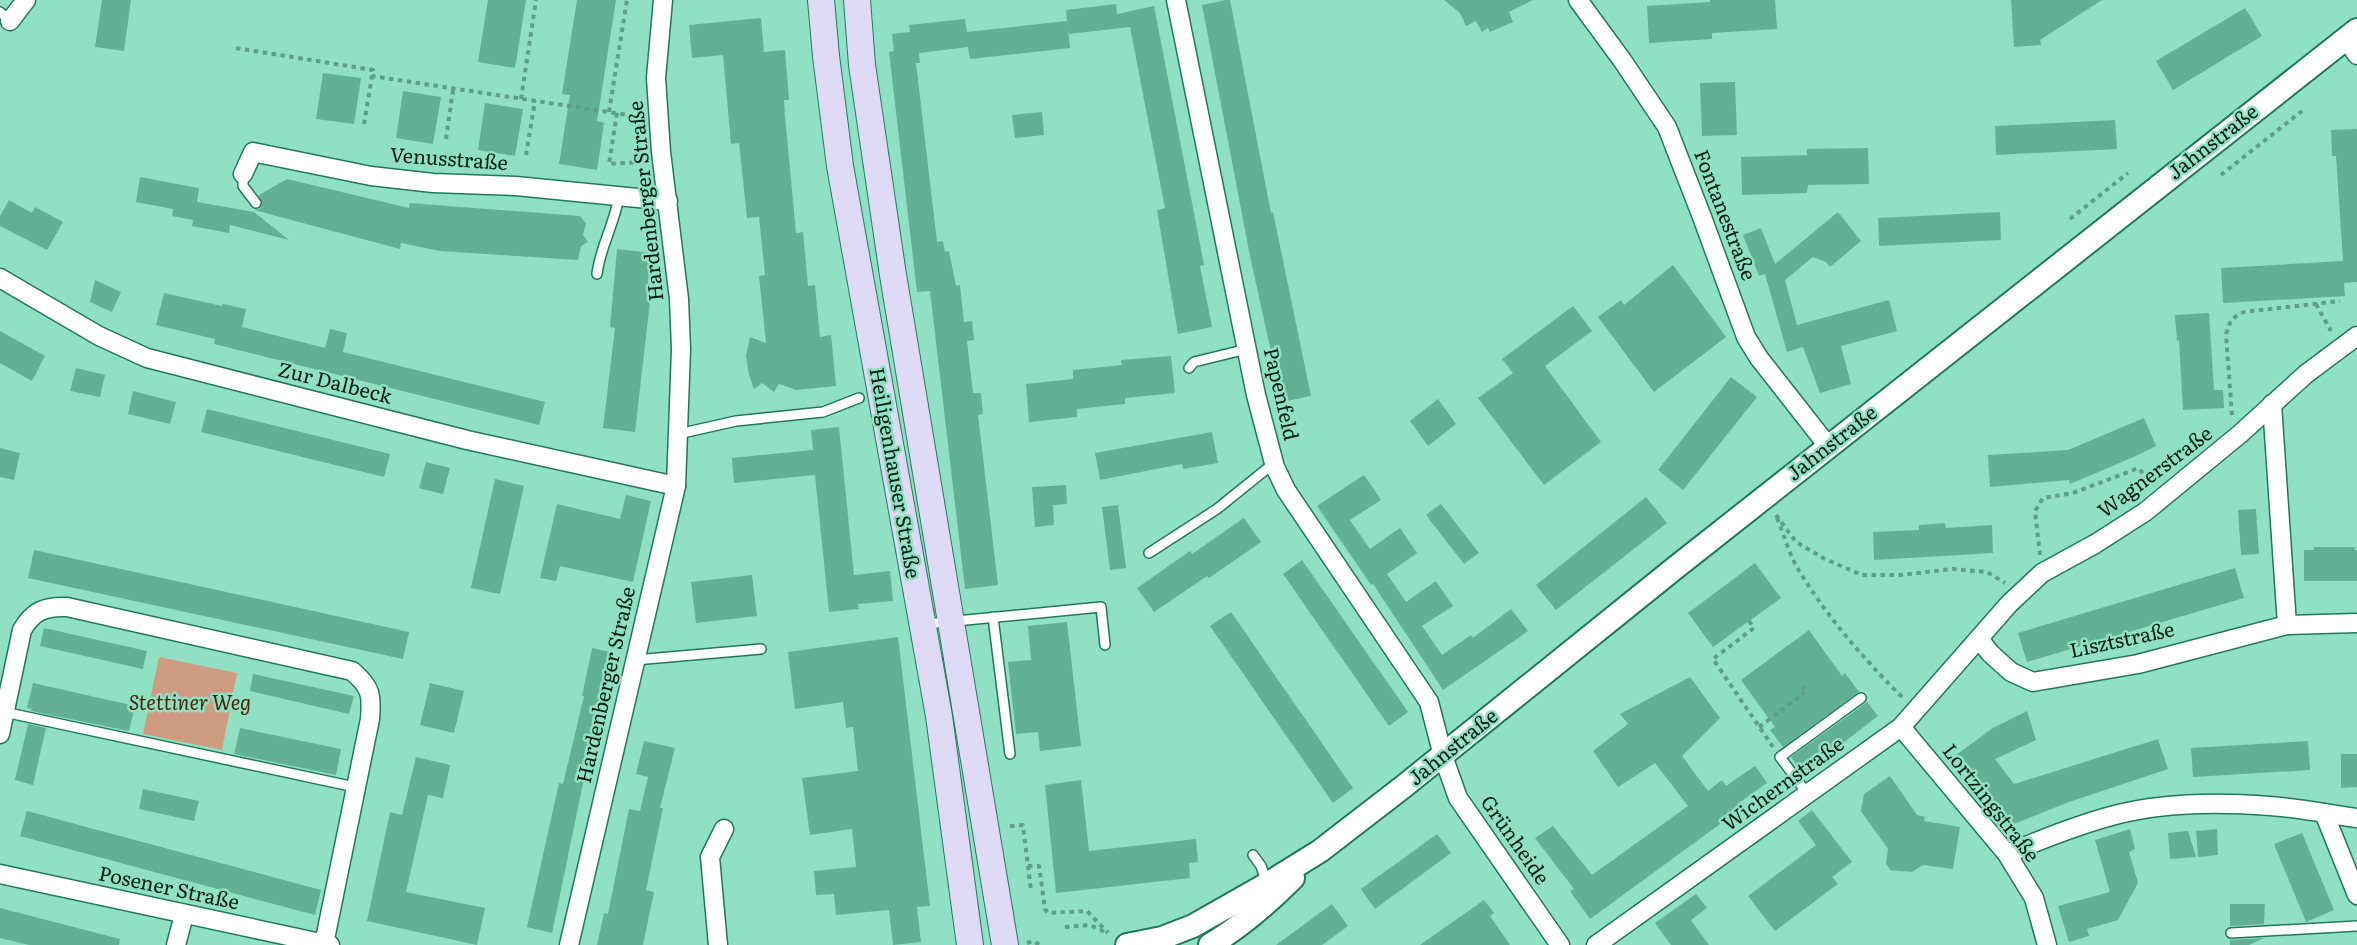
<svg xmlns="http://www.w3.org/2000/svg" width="2357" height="945" font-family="Literata,serif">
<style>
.green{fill:#d09c81}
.building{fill:#62b194}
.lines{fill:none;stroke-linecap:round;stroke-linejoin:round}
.service-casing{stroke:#22785e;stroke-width:12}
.minor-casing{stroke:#22785e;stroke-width:21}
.tertiary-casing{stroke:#22785e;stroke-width:26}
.secondary-casing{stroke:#22785e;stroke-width:28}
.path{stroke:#5f9e87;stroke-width:4;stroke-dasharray:4.5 4.5;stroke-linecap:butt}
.service{stroke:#fff;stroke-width:9}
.minor{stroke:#fff;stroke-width:18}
.tertiary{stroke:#fff;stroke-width:22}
.secondary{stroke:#dedaf5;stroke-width:26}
.labels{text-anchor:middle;stroke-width:5;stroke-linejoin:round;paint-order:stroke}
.street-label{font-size:20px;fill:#001e14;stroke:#90e1c3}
.park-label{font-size:20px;font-style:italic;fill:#4c230a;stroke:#90e1c3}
</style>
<rect width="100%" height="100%" fill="#90e1c3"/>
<path class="green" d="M159,657L237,673L222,750L143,734Z"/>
<g class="building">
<path d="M102,0H131L124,51L95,47Z"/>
<path d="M488,0H526L515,68L478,62Z"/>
<path d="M577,0H616L597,121L604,123L597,170L559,164L570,95L562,94Z"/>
<path d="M1226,0H1230L1271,213L1273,212L1311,396L1282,402L1250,256L1202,5Z"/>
<path d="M1444,0H1533L1509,12L1513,22L1490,32L1488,28L1482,32L1476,21L1466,26L1460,13Z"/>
<path d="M1710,0H1775L1777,29L1712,33V39L1649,43L1647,6L1710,2Z"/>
<path d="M2011,0H2102L2040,40L2041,45L2014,47Z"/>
<path d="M1116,4L1117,14L1154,6L1204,265L1200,266L1212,327L1178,334L1157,210L1165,208L1130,27L1069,34L1068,29L1070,48L970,59L968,47L919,53L920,63H916L937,242L943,241L945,252L949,251L956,286L960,285L964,322L972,321L974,340L967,341L973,393H981L983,414L978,415L998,585L965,589L930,291L917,292L889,52L894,51L892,34L910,32L909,25L965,19L967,32L1067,21L1066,10Z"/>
<path d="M2245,8L2262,36L2173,90L2156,61Z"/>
<path d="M761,18L764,52L785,50L789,100H784L785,116L796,233L803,232L808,286L815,285L820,337L831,335L836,386L796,390L779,384L774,392L762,383L754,389L749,375L746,356L750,337L766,343L759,276L765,275L759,217L747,218L739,143L731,144L723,55L692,58L689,25Z"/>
<path d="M323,73L361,78L354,124L316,119Z"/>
<path d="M1735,82L1737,135L1702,136L1700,83Z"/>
<path d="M403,91L441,97L433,144L396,138Z"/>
<path d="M485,103L523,109L515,156L478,150Z"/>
<path d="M1042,112L1044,135L1015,138L1012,115Z"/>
<path d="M2115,120L2117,149L1996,155L1995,126Z"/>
<path d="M2357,129V282L2344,283L2345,296L2223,303L2221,268L2343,261L2336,156H2332L2331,130Z"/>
<path d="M1868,148L1869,184L1808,185L1807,193L1742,195L1741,157L1807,155V149Z"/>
<path d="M140,177L199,188L197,202L254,212L289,240L230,225L229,233L192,226L193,220L172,216L173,209L136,202Z"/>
<path d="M287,179L409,208L410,203L580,216L586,224L583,235L588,242L581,246L578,260L440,251L401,243L400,249L254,210L260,209L262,205L259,195Z"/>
<path d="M9,200L32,213L35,207L63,222L47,250L0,226V216Z"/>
<path d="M1838,212L1861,241L1830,267L1826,262L1813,257L1785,280L1797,325L1889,300L1897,331L1841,346L1851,384L1820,393L1803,347L1787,352L1765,274L1759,276L1743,235L1761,228L1775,264Z"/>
<path d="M2000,212L2001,240L1879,246L1878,218Z"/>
<path d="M617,249L651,253L648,284H652L635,432L603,428L615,328L610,327Z"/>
<path d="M1673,265L1726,337L1654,392L1598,317L1621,300L1624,305Z"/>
<path d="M95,280L121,292L112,312L90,302Z"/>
<path d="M164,293L222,306L223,304L246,309L242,327L325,348L330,329L347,333L343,352L545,402L539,425L214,344L215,339L156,325Z"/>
<path d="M1573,306L1592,331L1545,366L1601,442L1544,485L1478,398L1513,373L1502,359Z"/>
<path d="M2209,313L2214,390H2223L2224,408L2183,410L2179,340L2177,341L2175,315Z"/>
<path d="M0,331L45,356L32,381L0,363Z"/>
<path d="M1171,356L1175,393L1125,398V404L1077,409V417L1029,422L1026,384L1073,379V370L1122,365L1121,360Z"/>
<path d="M76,368L105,375L100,397L70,391Z"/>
<path d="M1731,377L1757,397L1683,490L1658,470Z"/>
<path d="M133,391L176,402L170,424L128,414Z"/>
<path d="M1438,399L1456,424L1428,446L1410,421Z"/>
<path d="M207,409L390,454L384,477L201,432Z"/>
<path d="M2144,418L2156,446L2136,456L2070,484L2069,480L1990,487L1988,455L2068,450Z"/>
<path d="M839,427L854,575L890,571L893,601L858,604L859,609L829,612L815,475L734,483L732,458L813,450L811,430Z"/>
<path d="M1212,432L1218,463L1183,469L1182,464L1100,480L1095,453Z"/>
<path d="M0,448L20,453L14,480L0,477Z"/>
<path d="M426,462L450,468L443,494L419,488Z"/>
<path d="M1364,475L1381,500L1350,520L1370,549L1400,528L1417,553L1387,574L1406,602L1436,581L1453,606L1422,626L1442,655L1471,635L1473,638L1511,609L1528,631L1443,690L1373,584L1371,585L1317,506Z"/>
<path d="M495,479L524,486L500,594L471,588Z"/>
<path d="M1066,485L1067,504L1053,505L1054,525L1035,527L1032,487Z"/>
<path d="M626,495L651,501L633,582L560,566L556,581L540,578L557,504L620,519Z"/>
<path d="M1646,497L1667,523L1556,610L1536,585Z"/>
<path d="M1441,504L1479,553L1464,564L1426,515Z"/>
<path d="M1118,505L1126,568L1110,570L1102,507Z"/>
<path d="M2256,509L2259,554L2241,555L2238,510Z"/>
<path d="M1244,518L1261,542L1209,578L1207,576L1154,612L1137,588L1190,551L1192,554Z"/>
<path d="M1945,523L1946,528L1992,525L1993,553L1874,560L1873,532L1919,530V525Z"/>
<path d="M2314,547H2355V550H2357V581H2304V550H2314Z"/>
<path d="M34,550L409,632L403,659L28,578Z"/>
<path d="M1302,560L1408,712L1389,726L1283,574Z"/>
<path d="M1755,563L1781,598L1713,647L1688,613Z"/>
<path d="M2235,568L2244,598L2027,662L2018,633Z"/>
<path d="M752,575L757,616L696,623L691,582Z"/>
<path d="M1231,612L1353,788L1333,803L1210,626Z"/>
<path d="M1067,622L1081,746L1040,751L1038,732L1016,734L1008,662L1031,660L1028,626Z"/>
<path d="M44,628L147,651L143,669L40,646Z"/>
<path d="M1809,630L1842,676L1845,673L1859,692L1783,747L1770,730L1775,727L1741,680Z"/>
<path d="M898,637L930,906L917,907L921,942L893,945L889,910L836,915L834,894L816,895L814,871L856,867L852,829L810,835L802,778L858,771L853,727L846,728L843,702L795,709L788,652Z"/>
<path d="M592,648L614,653L585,774L552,933L527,927L559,783L563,784L584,696H582Z"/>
<path d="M253,674L354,696L349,714L250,691Z"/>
<path d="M1690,677L1720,718L1682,756L1708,791L1722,780L1726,786L1755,766L1767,783L1739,803L1742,808L1590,919L1570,891L1574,889L1535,838L1553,826L1592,875L1688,806L1655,763L1618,787L1593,751L1628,724L1620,714Z"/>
<path d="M33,683L135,706L129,731L31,711L32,709L27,708Z"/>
<path d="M430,683L464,691L454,733L420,725Z"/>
<path d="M1867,702L1878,716L1803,774L1791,757Z"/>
<path d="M2027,711L2036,740L1995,759L2014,784L2158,739L2168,769L2069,802L2011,825L1956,755L1993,728Z"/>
<path d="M28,724L46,728L33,785L15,780Z"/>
<path d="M240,728L341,749L336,775L234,754Z"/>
<path d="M644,741L675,748L660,808H663L646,890L654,892L643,945H597L604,913L608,914L629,809L640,811L648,777L636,774Z"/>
<path d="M2308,741L2310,770L2193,777L2191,748Z"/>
<path d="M2341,754H2357V787L2341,788Z"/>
<path d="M416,757L450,765L443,798L428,795L406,892L485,908L477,945L367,921L390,812L402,815Z"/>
<path d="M1890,776L1917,815L1925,817L1924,821L1960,827L1953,869L1923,865L1912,872L1890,870L1886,863L1888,849L1861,811L1864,794Z"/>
<path d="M1081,780L1089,851L1196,839L1198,862L1189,863L1190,878L1056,893L1045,785Z"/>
<path d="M143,789L199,801L194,821L139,809Z"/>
<path d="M1812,810L1852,862L1832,877L1838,884L1775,931L1748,896L1816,845L1798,821Z"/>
<path d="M27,811L321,890L315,915L20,836Z"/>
<path d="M2130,829L2135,849L2129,852L2138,883L2118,920L2087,929L2089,936L2069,942L2058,906L2110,892L2095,840Z"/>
<path d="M2217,829L2218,855L2198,857L2196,831Z"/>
<path d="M2188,831L2196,857L2170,859L2168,833Z"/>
<path d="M2302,833L2334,910L2306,922L2274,844Z"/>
<path d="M1437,834L1451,853L1375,909L1361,889Z"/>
<path d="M1696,894L1707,908L1691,920L1709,945H1671L1655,923Z"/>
<path d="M1484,900L1494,913L1490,916L1510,945H1420Z"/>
<path d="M1332,904L1348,926L1322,945H1276Z"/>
<path d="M2230,904H2265L2264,924L2230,926Z"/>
<path d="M0,908L120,939L119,945H29L0,938Z"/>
<path d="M2264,938L2249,945H2230V940Z"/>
</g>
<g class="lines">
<g class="service-casing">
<g id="service">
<path d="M0,12L10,21"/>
<path d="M243,174V186L256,203"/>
<path d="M597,274C600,247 615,223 619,196"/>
<path d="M1189,368L1194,362L1247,349"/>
<path d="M678,434L736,421L823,412L859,398"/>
<path d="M1149,553L1217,509L1274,463"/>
<path d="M993,617L1010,754"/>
<path d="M925,624L1101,607L1105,645"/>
<path d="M635,660L761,649"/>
<path d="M4,712L355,787"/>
<path d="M1807,793L1780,757L1861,698"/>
<path d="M1253,855L1261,866L1267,884"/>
<path d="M2231,933L2357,926"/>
</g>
</g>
<g class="minor-casing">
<g id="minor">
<path d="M1176,0L1256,395L1275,467L1286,490L1429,702L1443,756L1458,798L1560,945"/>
<path d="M1578,0L1622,60L1667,127L1702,217L1746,337L1759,358L1828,446"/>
<path d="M10,21L26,0"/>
<path d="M2347,40L2357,55"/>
<path d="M243,174L253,152L371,176L433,183L516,186L668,201"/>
<path d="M0,278L99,336L147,358L467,440L676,486"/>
<path d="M2272,404L2287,625"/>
<path d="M1980,640L1990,653L2011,672L2033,682L2138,664L2287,625L2357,623"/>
<path d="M1901,727L2007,854L2034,898L2047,945"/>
<path d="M0,734L22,630C33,611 45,606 67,607L352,671C371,687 372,695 370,719L324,944"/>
<path d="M2324,813L2357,895"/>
<path d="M2007,854C2042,839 2077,825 2115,815C2164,802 2220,802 2270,806C2299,808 2328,814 2357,818"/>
<path d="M0,874L330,945"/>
<path d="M176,945L184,915"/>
<path d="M569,945L676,486L681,349L679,299L661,152L656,78L663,0"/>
<path d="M718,945L710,857L724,829"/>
<path d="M1596,945L1901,727L2009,604L2042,573L2095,544L2145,512L2240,434L2306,374L2357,336"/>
</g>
</g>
<g class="tertiary-casing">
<g id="tertiary">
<path d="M1127,945L1162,938L1193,926L1267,884L1320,851L1403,787L1675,568L2357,30"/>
<path d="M1210,945C1242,926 1267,904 1293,878"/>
</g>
</g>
<g class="secondary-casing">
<g id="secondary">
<path d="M821,0L826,56L840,166L939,716L970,945"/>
<path d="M857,0L862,65L893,275L1005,945"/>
</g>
</g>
<g class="path">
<path d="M236,48L373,70L372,76L641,117"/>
<path d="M521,99L536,0"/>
<path d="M609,112L627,0"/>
<path d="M617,113L609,164L643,162"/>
<path d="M364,124L372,76"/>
<path d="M446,139L453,90"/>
<path d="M526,155L535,101"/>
<path d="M2221,175L2302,111"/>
<path d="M2070,219L2128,173"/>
<path d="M2316,304L2331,331"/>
<path d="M2232,415L2226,335C2229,322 2232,317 2244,312L2340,301"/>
<path d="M1776,515L1796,542L1825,559L1862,575H1900L1953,569L1987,572L2005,583"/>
<path d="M1777,518C1784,535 1789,554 1798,569C1827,617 1863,658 1902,697"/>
<path d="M2040,555L2035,511L2043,498L2073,493L2136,469H2140L2149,484"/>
<path d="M1749,621L1754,628L1713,659L1773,747"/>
<path d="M1759,727L1807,691L1802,688"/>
<path d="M1010,826L1023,825L1031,891"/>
<path d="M1028,866H1039L1045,909L1048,913L1087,911L1108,933"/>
<path d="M1065,927L1090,925L1105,932"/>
<path d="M1027,943L1033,941L1040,945"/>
</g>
<use href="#service" class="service"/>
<use href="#minor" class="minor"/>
<use href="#tertiary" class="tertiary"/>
<use href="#secondary" class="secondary"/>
</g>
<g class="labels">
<g class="street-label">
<text transform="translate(2213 142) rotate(-38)" y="7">Jahnstraße</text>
<text transform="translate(449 159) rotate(4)" y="7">Venusstraße</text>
<text transform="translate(646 201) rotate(-96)" y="7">Hardenberger Straße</text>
<text transform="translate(1725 215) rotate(69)" y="7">Fontanestraße</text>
<text transform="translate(335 383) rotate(14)" y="7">Zur Dalbeck</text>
<text transform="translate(1281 394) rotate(77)" y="7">Papenfeld</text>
<text transform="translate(1832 443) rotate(-38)" y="7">Jahnstraße</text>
<text transform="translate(2155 472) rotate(-37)" y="7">Wagnerstraße</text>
<text transform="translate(895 473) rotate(80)" y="7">Heiligenhauser Straße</text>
<text transform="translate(2122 640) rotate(-12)" y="7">Lisztstraße</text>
<text transform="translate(606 685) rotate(-77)" y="7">Hardenberger Straße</text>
<text transform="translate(1453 747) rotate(-39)" y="7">Jahnstraße</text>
<text transform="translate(1783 784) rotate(-36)" y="7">Wichernstraße</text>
<text transform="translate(1991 803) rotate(52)" y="7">Lortzingstraße</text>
<text transform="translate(1515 840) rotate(55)" y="7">Grünheide</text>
<text transform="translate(169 888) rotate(12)" y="7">Posener Straße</text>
</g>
<g class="park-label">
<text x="190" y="710">Stettiner Weg</text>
</g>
</g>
</svg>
